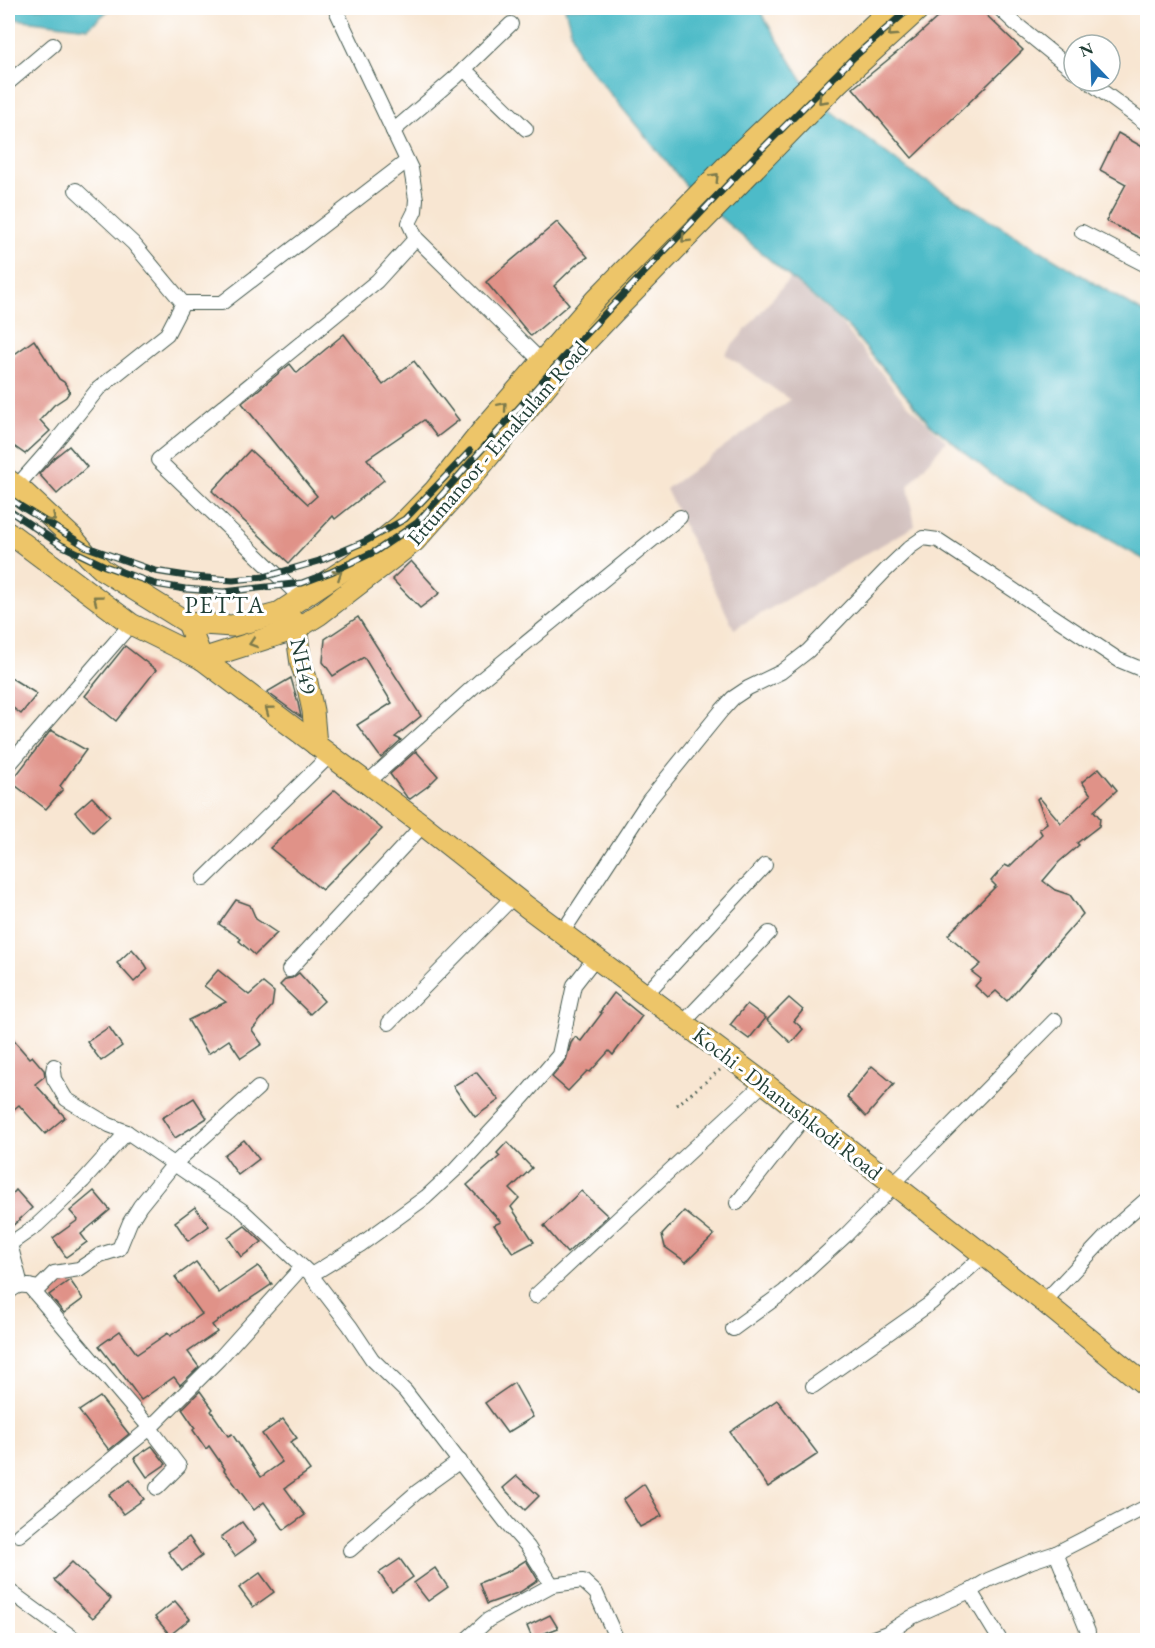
<svg xmlns="http://www.w3.org/2000/svg" width="1155" height="1648" font-family="'EB Garamond',serif">
<style>
.industrial{fill:#d1c0bd}
.water{fill:#4ebbc8;stroke:#367c7e;stroke-width:1.5}
.building{fill:#e09288}
.lines{fill:none;stroke-linecap:round;stroke-linejoin:round}
.minor-casing{stroke:#40564c;stroke-width:16}
.primary-casing{stroke:#40564c;stroke-width:23}
.trunk-casing{stroke:#40564c;stroke-width:23}
.path{stroke:#40564c;stroke-width:3;stroke-dasharray:1.5 4.5;stroke-linecap:butt}
.minor{stroke:#fff;stroke-width:14}
.primary{stroke:#edc569;stroke-width:21}
.trunk{stroke:#edc569;stroke-width:21}
.rail-casing{stroke:#1f3d34;stroke-width:7}
.rail{stroke:#fff;stroke-width:4.5;stroke-dasharray:14;stroke-linecap:butt}
.oneway{stroke:#7c7a4c}
.labels{text-anchor:middle;stroke-width:6;stroke-linejoin:round;paint-order:stroke}
.street-label{font-size:22px;fill:#1f3d34;stroke:#fff}
.neighbourhood-label{font-size:24px;letter-spacing:1.5px;fill:#1f3d34;stroke:#fff}
</style>
<rect width="100%" height="100%" fill="#fff"/>
<filter id="ink" filterUnits="userSpaceOnUse"><feTurbulence type="fractalNoise" baseFrequency=".0167" numOctaves="2"/><feDisplacementMap in="SourceGraphic" scale="12" xChannelSelector="R" yChannelSelector="G"/><feConvolveMatrix kernelMatrix="1 2 1 2 8 2 1 2 1" color-interpolation-filters="sRGB"/></filter>
<filter id="wash" filterUnits="userSpaceOnUse"><feTurbulence type="fractalNoise" baseFrequency=".008" numOctaves="4" result="noise"/><feDisplacementMap in="SourceGraphic" scale="24" xChannelSelector="R" yChannelSelector="G"/><feGaussianBlur stdDeviation="1.35" result="paint"/><feColorMatrix in="noise" values="0 0 0 0 0 0 0 0 0 0 0 0 0 0 0 0 0 1.4 0 .05"/><feComposite in="paint" operator="in"/></filter>
<g filter="url(#wash)">
<rect width="100%" height="100%" fill="#f8e6d2"/>
<path class="industrial" d="M790,278L841,323L903,400L946,441L908,486L915,526L734,629L666,489L790,400L725,354Z"/>
<g class="water">
<path d="M8,8H111L88,28L8,18Z"/>
<path d="M565,8H758L812,96L911,172L1147,315V561L994,476L929,423L848,327L692,193L577,53Z"/>
</g>
<g id="blocks">
<g class="building">
<path d="M948,8H979L1023,50L912,158L853,88L916,37Z"/>
<path d="M1118,133L1148,150V242L1106,221L1126,184L1100,170Z"/>
<path d="M557,222L588,257L577,264L554,286L569,304L531,336L486,282Z"/>
<path d="M344,334L383,385L414,361L459,420L437,437L424,420L367,459L384,480L335,519L333,516L289,563L212,491L250,450L308,504L317,496L242,403L290,364L297,373Z"/>
<path d="M34,340L59,379L64,382L70,391L66,397L54,405L40,420L50,431L25,454L8,442V359Z"/>
<path d="M69,446L87,467L57,494L39,474L54,458Z"/>
<path d="M411,561L440,593L420,608L392,579Z"/>
<path d="M358,617L421,716L395,737L401,740L381,758L357,725L392,703L364,657L333,676L323,662L325,639Z"/>
<path d="M125,646L156,670L116,721L85,696Z"/>
<path d="M8,676L37,694L21,714L8,704Z"/>
<path d="M291,678L298,703L301,717L267,692Z"/>
<path d="M51,730L86,750L60,786L63,789L46,809L11,782Z"/>
<path d="M416,751L438,776L428,786L410,799L406,796L390,774Z"/>
<path d="M1099,768L1117,790L1094,811L1100,818L1099,826L1077,843L1079,845L1059,862L1043,881L1055,890L1070,895L1083,914L1007,1001L996,991L988,998L975,986L981,979L972,972L981,964L948,935L996,886L991,881L1005,865L1009,867L1042,834L1039,829L1047,823L1037,799L1039,797L1061,823L1091,795L1082,782Z"/>
<path d="M335,790L382,829L322,890L270,848Z"/>
<path d="M92,797L110,816L93,832L75,812Z"/>
<path d="M236,900L250,905L256,919L277,933L255,955L239,941L241,939L219,924Z"/>
<path d="M132,949L145,964L148,969L134,982L117,963Z"/>
<path d="M218,970L249,995L263,983L274,992L272,1006L252,1030L262,1044L241,1058L229,1040L208,1054L188,1020L226,1002L204,986Z"/>
<path d="M299,973L324,1001L310,1014L280,985L286,979L292,978Z"/>
<path d="M614,993L642,1016L613,1055L609,1051L590,1072L587,1071L568,1091L552,1077L566,1060L571,1043L575,1037L581,1041L602,1013L600,1012Z"/>
<path d="M789,998L803,1010L794,1021L803,1029L791,1043L767,1020Z"/>
<path d="M747,1004L766,1018L749,1039L730,1025Z"/>
<path d="M109,1027L122,1046L101,1061L87,1042Z"/>
<path d="M8,1034L29,1058L32,1056L44,1070L45,1076L35,1084L65,1117L45,1134L19,1105L8,1114Z"/>
<path d="M872,1066L894,1084L866,1117L847,1097Z"/>
<path d="M476,1072L499,1100L475,1117L453,1086Z"/>
<path d="M194,1098L207,1118L175,1138L162,1118Z"/>
<path d="M244,1140L259,1159L238,1175L224,1155Z"/>
<path d="M507,1142L532,1168L510,1189L519,1198L511,1207L534,1242L513,1253L494,1225L501,1222L467,1185L500,1156L497,1153Z"/>
<path d="M16,1190L32,1208L8,1230V1199Z"/>
<path d="M94,1191L110,1210L81,1234L87,1242L66,1257L53,1238L78,1220L70,1211Z"/>
<path d="M581,1191L608,1216L567,1253L544,1226Z"/>
<path d="M195,1207L209,1226L188,1241L175,1222Z"/>
<path d="M684,1211L714,1235L686,1262L665,1247L662,1235Z"/>
<path d="M245,1226L262,1242L241,1257L228,1238Z"/>
<path d="M196,1262L219,1293L258,1266L272,1284L212,1325L217,1332L188,1352L199,1367L180,1385L174,1377L141,1400L114,1363L113,1364L99,1346L120,1331L137,1354L168,1333L170,1336L202,1314L175,1277Z"/>
<path d="M70,1280L83,1299L64,1313L49,1295Z"/>
<path d="M514,1383L533,1417L507,1433L485,1403Z"/>
<path d="M200,1391L213,1409L211,1411L228,1436L232,1434L261,1477L282,1462L262,1434L283,1419L297,1438L290,1442L310,1470L285,1488L305,1515L284,1530L264,1502L254,1510L224,1470L225,1469L209,1446L206,1449L193,1430L195,1428L182,1409Z"/>
<path d="M100,1397L129,1434L109,1450L79,1411Z"/>
<path d="M777,1400L818,1454L768,1487L730,1432Z"/>
<path d="M152,1446L166,1464L147,1477L134,1458Z"/>
<path d="M517,1476L539,1496L525,1510L503,1488Z"/>
<path d="M130,1480L144,1499L123,1514L109,1495Z"/>
<path d="M644,1484L662,1516L640,1527L623,1500Z"/>
<path d="M242,1522L256,1541L235,1556L221,1537Z"/>
<path d="M189,1537L202,1556L182,1571L168,1552Z"/>
<path d="M400,1559L413,1577L392,1592L379,1573Z"/>
<path d="M526,1560L538,1580L520,1592L487,1604L479,1583L509,1571Z"/>
<path d="M72,1562L111,1599L93,1618L54,1580Z"/>
<path d="M435,1568L448,1587L428,1601L414,1583Z"/>
<path d="M260,1573L274,1592L253,1607L239,1588Z"/>
<path d="M175,1601L190,1619L170,1635L155,1617Z"/>
<path d="M550,1615L558,1628L532,1638L527,1626Z"/>
</g>
</g>
</g>
<g filter="url(#ink)">
<use href="#blocks" fill-opacity="0" stroke="#40564c" stroke-width="1.5"/>
<g class="lines">
<g class="minor-casing">
<g id="minor">
<path d="M335,8L411,169L416,199L415,211L409,223L416,238L541,361"/>
<path d="M999,8L1017,25L1074,71"/>
<path d="M464,69L526,129"/>
<path d="M1088,81L1148,125"/>
<path d="M8,83L53,45"/>
<path d="M393,131L456,77L511,24"/>
<path d="M76,190L133,243L183,303"/>
<path d="M1082,232L1148,266"/>
<path d="M17,486L53,445L98,389L167,334L183,303H222L407,161"/>
<path d="M301,598L158,460L377,281L416,238"/>
<path d="M8,766L131,624"/>
<path d="M367,783L482,679L680,517"/>
<path d="M204,879L330,755"/>
<path d="M562,933L649,800L722,710L733,698L748,688L781,672L808,651L886,570L910,547L923,538L938,540L1119,660L1148,672"/>
<path d="M289,970L423,825"/>
<path d="M645,995L765,865"/>
<path d="M389,1023L513,897"/>
<path d="M683,1023L769,933"/>
<path d="M258,1088L174,1164L243,1211L307,1271"/>
<path d="M737,1203L806,1115"/>
<path d="M21,1285L10,1244L37,1225L51,1212L83,1181L127,1132"/>
<path d="M29,1286L150,1428L179,1466L157,1488"/>
<path d="M8,1293C20,1282 24,1286 39,1288L54,1273L79,1269L100,1255L119,1249L130,1222L140,1206L174,1164L127,1132L109,1125L66,1099L54,1079L53,1071L54,1066"/>
<path d="M535,1296L764,1083"/>
<path d="M1044,1302L1116,1226L1148,1198"/>
<path d="M733,1329L784,1292L846,1235L885,1195L893,1184L1055,1020"/>
<path d="M813,1386L931,1303L984,1255"/>
<path d="M19,1535L150,1428L219,1359L302,1267"/>
<path d="M350,1550L417,1492L460,1461"/>
<path d="M1056,1553L1088,1632"/>
<path d="M552,1585L583,1581L596,1593L617,1640"/>
<path d="M8,1590L76,1640"/>
<path d="M970,1591L1000,1640"/>
<path d="M466,1640L488,1620L552,1585L528,1547L506,1522L405,1391L372,1359L350,1326L311,1275L360,1245L426,1197L455,1170L524,1096L559,1055L574,985L595,958"/>
<path d="M868,1640L887,1633L912,1617L970,1591L988,1580L1032,1561L1056,1553L1148,1506"/>
</g>
</g>
<g class="primary-casing">
<g id="primary">
<path d="M8,480L17,486L73,538L89,557L103,570L188,623"/>
<path d="M8,532L131,624L202,659"/>
</g>
</g>
<g class="trunk-casing">
<g id="trunk">
<path d="M891,8L744,148L595,300L485,427L435,490L400,526L353,564L277,614L232,626L188,623L202,659L423,825L527,907L764,1083L1044,1302L1148,1387"/>
<path d="M290,617L296,629L301,664L306,678L313,711L316,745"/>
<path d="M202,659L296,629L320,614L415,541L477,471L561,368L614,312L839,82L920,8"/>
</g>
</g>
<path class="path" d="M677,1105L720,1070"/>
<use href="#minor" class="minor"/>
<use href="#primary" class="primary"/>
<use href="#trunk" class="trunk"/>
<g class="rail-casing">
<g id="rail">
<path d="M8,497L22,507L87,547L155,571L193,577L233,580L264,577L319,561L364,542L405,519L470,451"/>
<path d="M8,510L61,545L105,566L155,584L185,589L224,592L302,583L331,572L376,551L417,523L561,360L754,157L854,57L910,8"/>
</g>
</g>
<use href="#rail" class="rail"/>
</g>
<defs><path id="oneway-chevron" d="M-2-3.5L2.5 0L-2 3.5" fill="none" stroke-width="1.6" stroke-linecap="round" stroke-linejoin="round" transform="scale(1.5)"/></defs>
<g class="oneway">
<use href="#oneway-chevron" transform="translate(892 33) rotate(138)"/>
<use href="#oneway-chevron" transform="translate(822 100) rotate(134)"/>
<use href="#oneway-chevron" transform="translate(715 177) rotate(-46)"/>
<use href="#oneway-chevron" transform="translate(685 239) rotate(135)"/>
<use href="#oneway-chevron" transform="translate(503 406) rotate(-49)"/>
<use href="#oneway-chevron" transform="translate(52 518) rotate(43)"/>
<use href="#oneway-chevron" transform="translate(338 574) rotate(-33)"/>
<use href="#oneway-chevron" transform="translate(97 599) rotate(-143)"/>
<use href="#oneway-chevron" transform="translate(253 643) rotate(162)"/>
<use href="#oneway-chevron" transform="translate(269 710) rotate(-143)"/>
</g>
</g>
<g class="labels">
<g class="street-label">
<text transform="translate(497 443) rotate(-49)" y="8">Ettumanoor - Ernakulam Road</text>
<text transform="translate(304 666) rotate(78)" y="8">NH49</text>
<text transform="translate(788 1103) rotate(38)" y="8">Kochi - Dhanushkodi Road</text>
</g>
<g class="neighbourhood-label">
<text x="225" y="613">PETTA</text>
</g>
</g>
<rect width="1155" height="1648" fill="none" stroke="#fff" stroke-width="30"/>
<g transform="translate(1092 63) rotate(337)"><circle r="28" fill="#ffffff" stroke="#a5b1ae" stroke-width="1.5"/>
<path d="M0-4.5L10 22L0 15L-10 22Z" fill="#1f6fb2"/>
<text y="-9" font-size="16" font-weight="bold" text-anchor="middle" fill="#1f3d34">N</text>
</g>
</svg>
